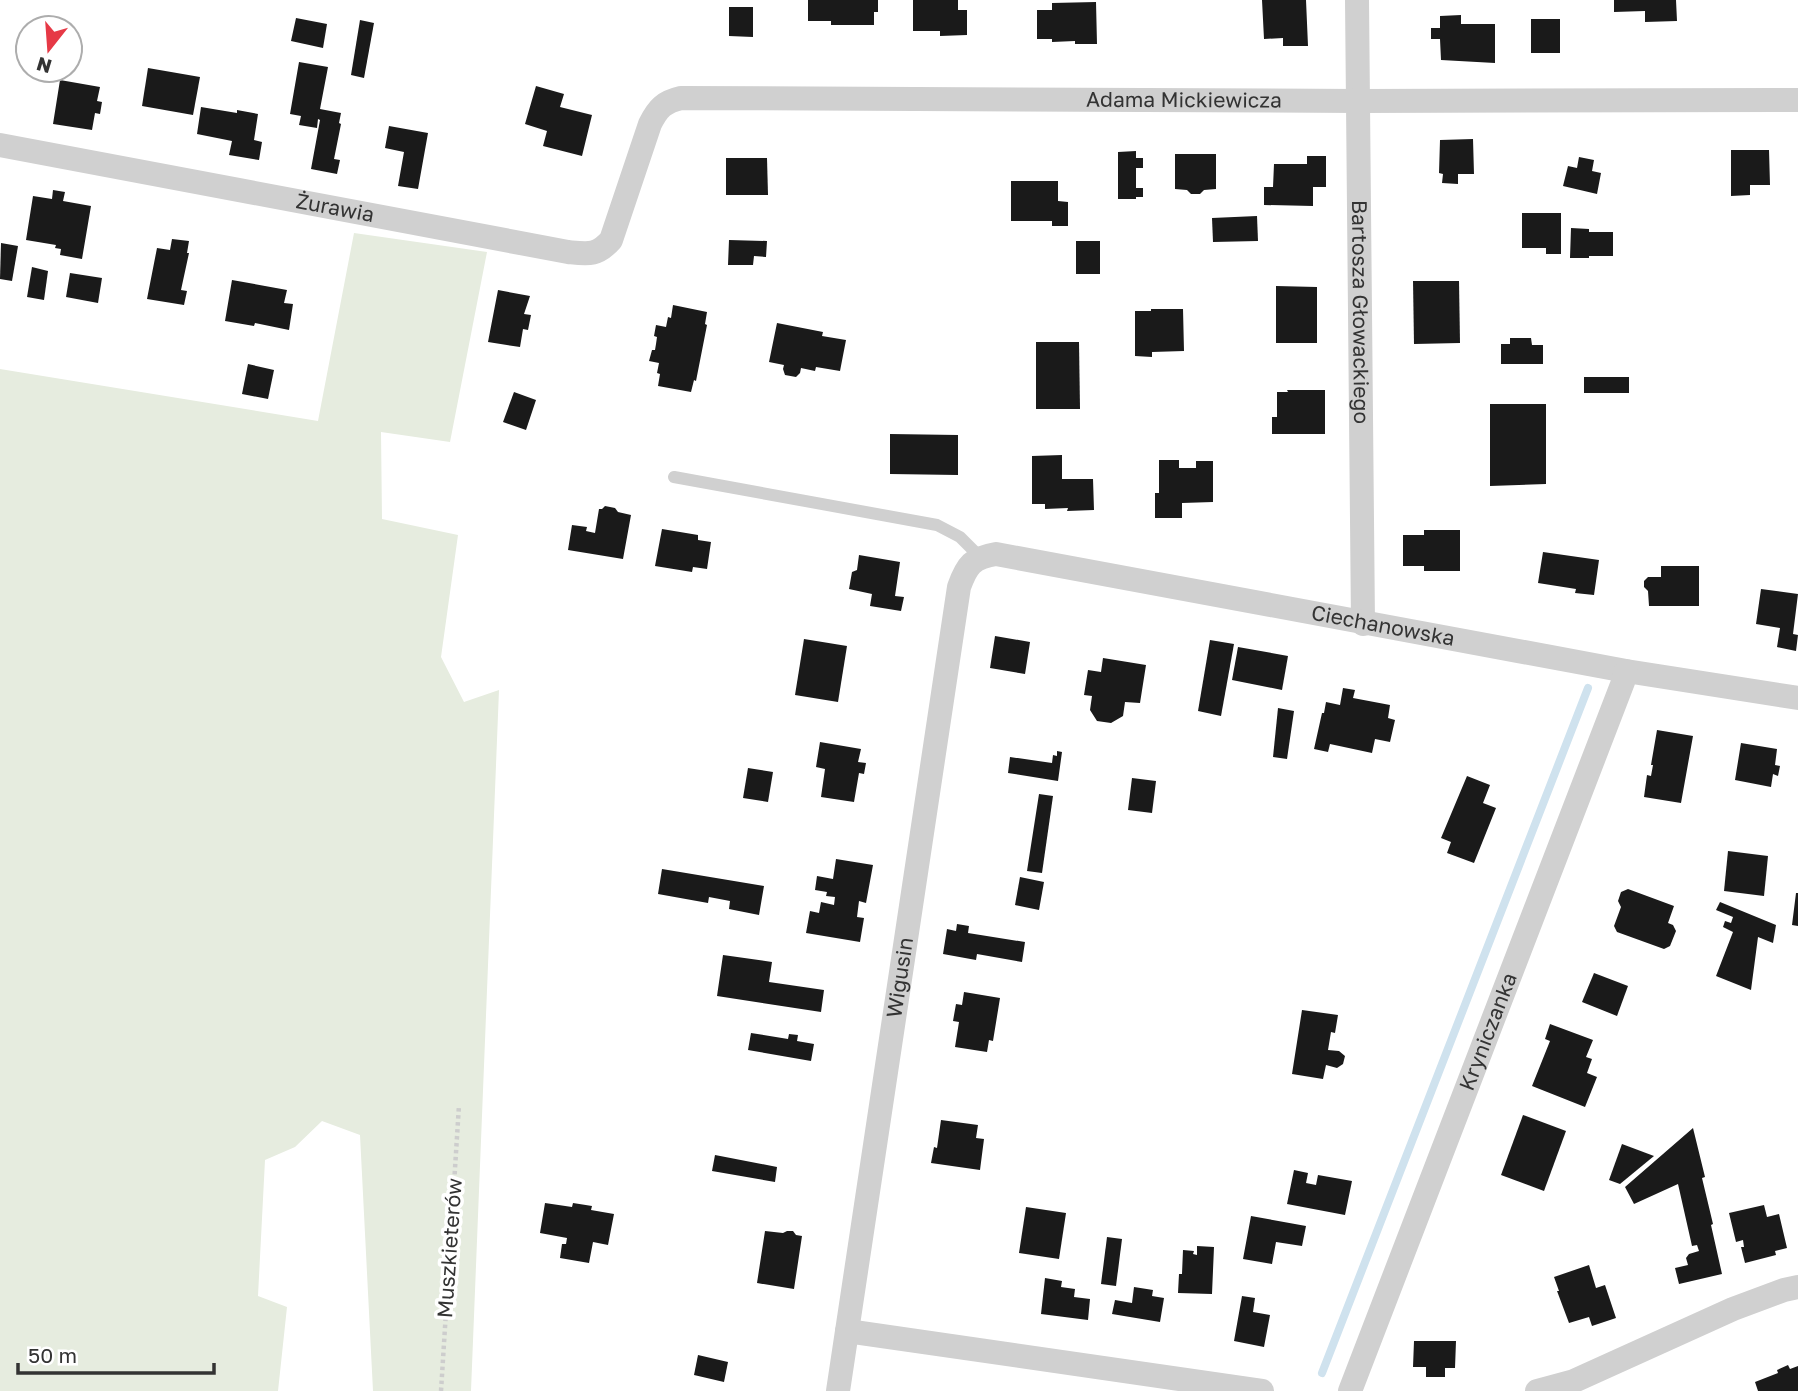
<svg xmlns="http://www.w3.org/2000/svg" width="1798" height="1391" font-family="'Golos Text',sans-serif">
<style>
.green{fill:#e6ecdf}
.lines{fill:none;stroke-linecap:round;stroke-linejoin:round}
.stream{stroke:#cfe2ee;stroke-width:8}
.building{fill:#1a1a1a}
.path{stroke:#cdcdcd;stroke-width:4.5;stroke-dasharray:3.5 3.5;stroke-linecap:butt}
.service{stroke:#d0d0d0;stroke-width:12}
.minor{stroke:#d0d0d0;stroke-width:24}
.labels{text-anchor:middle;stroke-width:7;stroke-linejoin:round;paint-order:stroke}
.street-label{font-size:21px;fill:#333;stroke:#fff}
</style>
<rect width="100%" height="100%" fill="#fff"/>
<path class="green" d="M354,233L487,252L450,442L381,432L382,519L458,535L441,657L464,702L499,690L471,1391H373L360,1135L322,1121L295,1147L265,1160L258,1296L287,1307L278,1391H0V369L318,421Z"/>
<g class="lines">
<path class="stream" d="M1322,1373L1588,688"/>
</g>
<g class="building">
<path d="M808,0H878V12H874V25H831V21H808Z"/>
<path d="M913,0H958V10H967V35L940,36V31H913Z"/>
<path d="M1262,0H1306L1308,46H1283V38L1264,39Z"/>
<path d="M1614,0H1676L1677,21L1645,22V11L1614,12Z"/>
<path d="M1096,2L1097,44H1075V41L1052,42V39H1037V10H1052V3Z"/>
<path d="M729,7H753V37L729,36Z"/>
<path d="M1461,15V24H1495V63L1441,60L1440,39H1431V28H1440V16Z"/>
<path d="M296,18L327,24L323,48L291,41Z"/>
<rect x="1531" y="19" width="29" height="34"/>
<path d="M360,20L374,23L364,78L351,75Z"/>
<path d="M299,62L328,67L320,109L341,113L339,123L341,124L334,159L340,160L337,174L311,169L320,120L318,119L317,128L299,125L301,116L290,114Z"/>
<path d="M148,68L200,77L193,115L142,106Z"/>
<path d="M60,80L100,87L97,101L102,102L100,114L95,113L92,130L53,124Z"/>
<path d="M536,86L564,94L560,107L592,115L582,156L543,146L547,131L525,124Z"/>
<path d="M201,107L237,113V110L258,114L254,140L262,142L259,160L229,155L232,141L197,134Z"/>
<path d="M389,126L428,133L418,189L398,186L404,152L385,148Z"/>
<path d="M1473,139L1474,174H1458V184L1442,183L1443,174L1439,173L1440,140Z"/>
<path d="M1731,150H1769L1770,185H1750V195L1731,196Z"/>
<path d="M1136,151V158H1143V168H1136V188H1143V197H1136V199H1118V152Z"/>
<path d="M1175,154H1216V189L1204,190L1200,194H1191L1187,190L1175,189Z"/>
<path d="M1307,156H1326V187H1313V206L1264,205V187H1273L1274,164H1307Z"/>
<path d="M1579,157L1594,160L1592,171L1601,173L1597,194L1563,186L1568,166L1577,168Z"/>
<path d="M726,158H767L768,195H726Z"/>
<path d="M1011,181H1058V201L1068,202V226H1052V221H1011Z"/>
<path d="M53,190L65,192L63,201L91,206L82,259L60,255L61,249L55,248L56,245L26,240L33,196L52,199Z"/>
<path d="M1522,213H1561V254H1546V248H1522Z"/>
<path d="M1257,216L1258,241L1213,242L1212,218Z"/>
<path d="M1571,228L1589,229V232H1613V256H1589V258H1570Z"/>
<path d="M172,239L189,241L187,253H189L181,290L187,291L184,305L147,299L157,248L170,250Z"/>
<path d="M729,240L767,241L766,257L754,256L753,265H728Z"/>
<rect x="1076" y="241" width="24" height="33"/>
<path d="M1,243L18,246L12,281L0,279Z"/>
<path d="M32,267L48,271L44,300L27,297Z"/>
<path d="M70,273L102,278L98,303L66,297Z"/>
<path d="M232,280L287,290L284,303L293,304L289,330L255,323L254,326L225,321Z"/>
<path d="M1413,281H1459L1460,343L1414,344Z"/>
<path d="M1276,286L1317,287V343H1276Z"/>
<path d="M498,290L530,296L524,314L531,315L528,330L523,329L520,347L488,342Z"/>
<path d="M673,305L707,312L705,324L707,325L696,381L694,380L691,392L658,386L660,374L657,373L659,363L649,361L652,350H655L656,344L657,337L654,336L656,325L666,327L668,317L671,318Z"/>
<path d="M1151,309H1183L1184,351L1152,352V357L1135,356V311H1151Z"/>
<path d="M777,323L823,332L822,336L846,340L840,371L816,367L815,371L801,368L800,373L796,377L785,375L783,369L784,365L769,362Z"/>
<path d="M1510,338H1531L1532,345H1543V364H1501V344H1510Z"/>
<path d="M1036,342H1079L1080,409H1036Z"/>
<path d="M248,364L274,370L268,399L242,394Z"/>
<rect x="1584" y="377" width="45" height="16"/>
<path d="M1287,390H1325V434H1272V417H1277V392H1288Z"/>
<path d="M514,392L536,400L526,430L503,422Z"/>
<path d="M1490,404H1546V484L1490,486Z"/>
<path d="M890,434L958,435V475L890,474Z"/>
<path d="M1062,455V479H1093L1094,510L1067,511L1068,508L1045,509V504H1032V456Z"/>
<path d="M1159,460H1179V468H1196V461H1213V502L1182,503V518H1155V493H1159Z"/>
<path d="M605,506L615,508L618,512L631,515L623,559L568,550L572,525L587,527L586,531L595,533L599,509H602Z"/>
<path d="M662,529L698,535V540L711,542L707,569L693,567L692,572L655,566Z"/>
<path d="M1424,530H1460V571H1424V566H1403V535H1424Z"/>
<path d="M1543,552L1599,560L1594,595L1575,593L1576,589L1538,583Z"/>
<path d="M859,555L900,562L895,596L904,597L901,611L870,606L872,594L849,589L852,572L857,570Z"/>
<path d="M1661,566H1699V606H1649L1648,591L1644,587V581L1648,577H1661Z"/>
<path d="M1761,589L1798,594L1793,634L1798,635L1796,651L1777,647L1780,628L1756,624Z"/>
<path d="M995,636L1030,642L1025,674L990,668Z"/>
<path d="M804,639L847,646L838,702L795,695Z"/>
<path d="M1210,640L1234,644L1221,716L1198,711Z"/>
<path d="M1238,647L1288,656L1282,690L1232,680Z"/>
<path d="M1103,658L1146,665L1140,703L1125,702L1123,716L1111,723L1097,721L1090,710L1092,696L1084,695L1088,670L1101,672Z"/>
<path d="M1343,688L1355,690L1353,698L1390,705L1388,718L1395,720L1390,742L1375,739L1372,753L1330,744L1328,752L1314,749L1322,713H1324L1326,702L1340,705Z"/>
<path d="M1278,708L1294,711L1287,759L1273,757Z"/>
<path d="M1657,730L1693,736L1681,803L1644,797L1647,775L1651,776L1653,765H1651Z"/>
<path d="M820,742L861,749L858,762L866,763L864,774L859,773L854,802L821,797L825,769L816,767Z"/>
<path d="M1741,743L1777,749L1775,765L1780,766L1778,776L1773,774L1771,787L1735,780Z"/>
<path d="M1057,751L1062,752L1058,781L1008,773L1010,757L1052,763L1053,755L1057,756Z"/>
<path d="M748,768L773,772L768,802L743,798Z"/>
<path d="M1467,776L1490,785L1483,803L1496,808L1474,863L1447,853L1451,842L1441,838Z"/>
<path d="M1132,778L1156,781L1152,813L1128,810Z"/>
<path d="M1039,794L1053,796L1042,873L1027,871Z"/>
<path d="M1728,851L1768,856L1764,896L1724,891Z"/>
<path d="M836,859L873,865L866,903L859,901L857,917L864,918L860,942L806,933L810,911L819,913L821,902L834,905L835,897L826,896L827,892L815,890L817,876L833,879Z"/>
<path d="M662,869L764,886L759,915L729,909L730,901L709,897L708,903L658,894Z"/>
<path d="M1020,877L1044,882L1039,910L1015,905Z"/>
<path d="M1628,889L1674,906L1668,923L1673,925L1676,931L1670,946L1664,949L1617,932L1614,926L1621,907L1618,901L1621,892Z"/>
<path d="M1796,893H1798V926L1792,925Z"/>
<path d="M1720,902L1776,925L1773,943L1758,937L1751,990L1716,976L1733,932L1723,927L1725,921L1731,923L1733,917L1716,910Z"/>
<path d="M957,924L969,926L968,933L1025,942L1022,962L977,954L976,960L943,954L947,929L956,931Z"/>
<path d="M723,955L772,962L769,982L824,990L821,1012L717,996Z"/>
<path d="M1594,973L1628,986L1617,1016L1582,1002Z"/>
<path d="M964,992L1000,998L993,1041L989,1040L987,1052L955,1047L959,1022L953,1021L956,1004L962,1005Z"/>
<path d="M1302,1010L1338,1015L1335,1033L1331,1032L1328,1050L1339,1051L1345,1056L1343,1064L1337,1068L1326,1065L1323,1079L1292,1074Z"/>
<path d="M1550,1024L1593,1040L1586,1057L1592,1059L1587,1073L1597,1077L1585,1107L1532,1086L1550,1041L1545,1039Z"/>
<path d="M751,1033L788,1039L789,1034L798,1035L797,1041L814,1044L811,1061L748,1050Z"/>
<path d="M1523,1115L1566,1131L1544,1191L1501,1175Z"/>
<path d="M941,1120L978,1125L976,1138L984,1139L980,1170L931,1163L934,1147L937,1148Z"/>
<path d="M1693,1128L1705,1177L1702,1178L1713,1224L1711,1225L1722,1274L1679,1284L1675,1268L1688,1265L1686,1258L1689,1254L1699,1251L1697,1245L1692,1246L1678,1184L1634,1204L1625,1187Z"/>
<path d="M1622,1144L1654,1156L1620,1184L1609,1180Z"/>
<path d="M715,1155L777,1167L775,1182L712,1171Z"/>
<path d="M1294,1170L1308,1173L1306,1183L1316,1185L1318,1175L1352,1181L1345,1215L1287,1204Z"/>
<path d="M545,1203L572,1207L573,1203L592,1206L591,1210L614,1214L608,1245L593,1242L589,1263L560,1258L562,1244H566L567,1238L540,1233Z"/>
<path d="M1764,1205L1767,1217L1779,1214L1787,1248L1775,1251L1776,1255L1745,1263L1741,1247H1744L1743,1240L1736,1242L1729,1213Z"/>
<path d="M1026,1207L1066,1213L1059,1259L1019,1253Z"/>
<path d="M1251,1216L1306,1226L1302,1246L1276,1242L1272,1264L1243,1259Z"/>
<path d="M765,1231L783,1233L787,1231H793L796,1235L802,1236L794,1289L757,1283Z"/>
<path d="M1107,1237L1122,1239L1116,1286L1101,1284Z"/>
<path d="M1197,1246L1214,1247L1212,1294L1178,1293L1179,1274H1182L1183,1250L1194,1251L1193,1254L1197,1255Z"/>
<path d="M1589,1265L1596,1288L1605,1285L1616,1318L1592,1326L1589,1317L1569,1323L1557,1291H1559L1554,1277Z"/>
<path d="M1045,1278L1062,1281L1061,1287L1075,1289L1074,1297L1090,1299L1088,1320L1041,1314Z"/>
<path d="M1134,1287L1153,1290L1152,1296L1164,1298L1160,1322L1112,1314L1115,1300L1132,1303Z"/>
<path d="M1242,1296L1255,1298L1253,1312L1270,1315L1264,1347L1234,1341Z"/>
<path d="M1414,1341H1456L1455,1368H1445V1377H1426V1367H1413Z"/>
<path d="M698,1355L728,1362L724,1382L694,1375Z"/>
<path d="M1788,1365L1790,1369L1798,1366V1391H1758L1755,1382L1778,1373L1777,1370Z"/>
</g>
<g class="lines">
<path class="path" d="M441,1391L459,1105"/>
<path class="service" d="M674,477L937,525L960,537L980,557"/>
<g class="minor">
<path id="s1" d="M1357,0L1363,624"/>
<path id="s2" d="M0,145L568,252C588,254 597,256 611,240L650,124C658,108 664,102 681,98L1359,101L1798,100"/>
<path d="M847,1331L1262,1391"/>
<path id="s3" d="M838,1391L959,587C967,565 972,558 996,554L1626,671L1798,698"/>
<path id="s4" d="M1350,1391L1623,682L1626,671"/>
<path d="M1537,1391L1574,1381L1733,1309L1784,1290L1798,1287"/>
</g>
</g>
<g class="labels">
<g class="street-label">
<text dy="7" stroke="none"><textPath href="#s2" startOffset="1293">Adama Mickiewicza</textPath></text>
<text dy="7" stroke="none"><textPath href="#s2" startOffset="341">Żurawia</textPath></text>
<text dy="7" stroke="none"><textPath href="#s1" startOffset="312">Bartosza Głowackiego</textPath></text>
<text dy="7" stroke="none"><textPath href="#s3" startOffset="1260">Ciechanowska</textPath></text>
<text dy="7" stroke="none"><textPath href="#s3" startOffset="418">Wigusin</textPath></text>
<text dy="7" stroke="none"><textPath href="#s4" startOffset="385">Kryniczanka</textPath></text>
<text transform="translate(450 1248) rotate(-86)" y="7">Muszkieterów</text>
</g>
</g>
<g transform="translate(49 49) rotate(197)"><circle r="33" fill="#ffffff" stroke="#adadad" stroke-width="2"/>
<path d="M0-5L12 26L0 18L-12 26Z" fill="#e63946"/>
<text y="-10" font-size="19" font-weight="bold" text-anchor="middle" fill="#333333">N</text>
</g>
<path d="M18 1363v10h196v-10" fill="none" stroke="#333333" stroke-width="3.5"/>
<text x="28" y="1363" font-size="21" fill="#333333" stroke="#ffffff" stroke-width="5" paint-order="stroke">50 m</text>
</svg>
